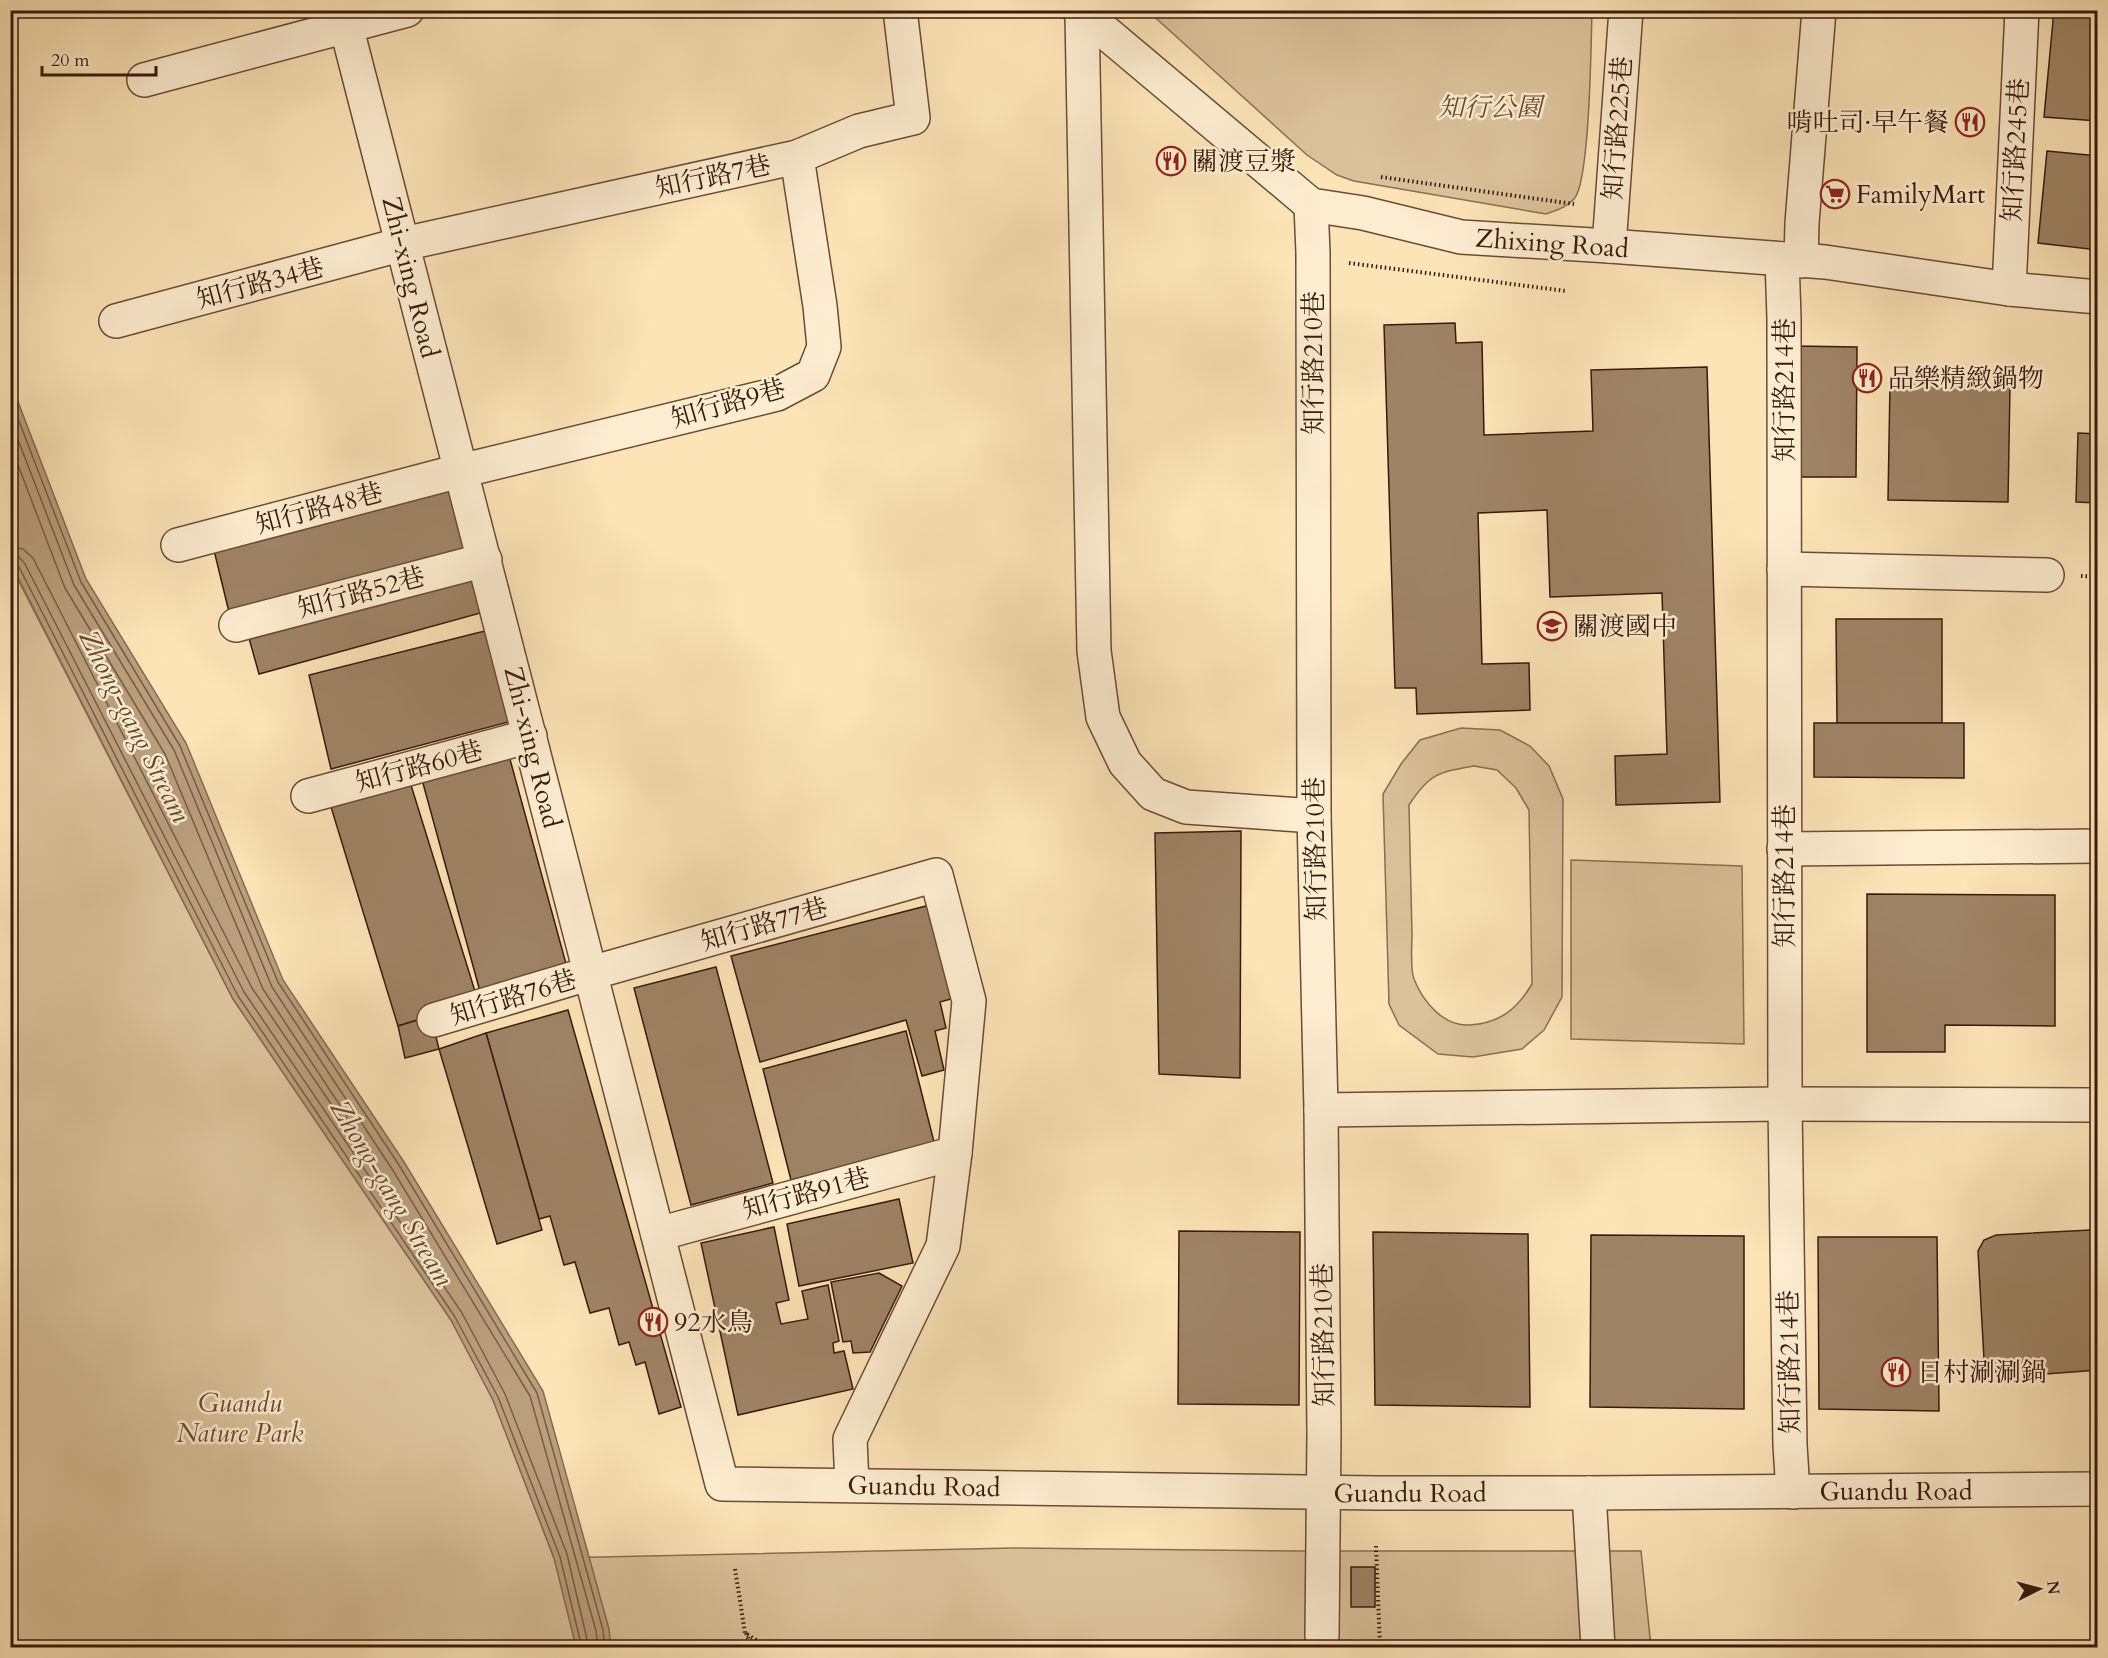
<svg xmlns="http://www.w3.org/2000/svg" width="2108" height="1658" font-family="Cardo,'Noto Serif TC',serif">
<style>
.green{fill:#dbc29a;stroke:#8a6e53;stroke-width:1.5;fill-rule:evenodd}
.water{fill:#ba9f7d;stroke:#866a50;stroke-width:1.5}
.lines{fill:none;stroke-linecap:round;stroke-linejoin:round}
.shore{stroke:#7a5c44;stroke-width:1.5}
.building{fill:#9e8365;stroke:#391a0c;stroke-width:1.5}
.minor-casing{stroke:#6a4c37;stroke-width:36}
.path{stroke:#391a0c;stroke-width:4;stroke-dasharray:1.5 3;stroke-linecap:butt}
.minor{stroke:#fdedd0;stroke-width:33}
.labels{text-anchor:middle;stroke-width:5;stroke-linejoin:round;paint-order:stroke}
.park-label{font-size:26px;font-style:italic;fill:#6a4c37;stroke:#fdedd0}
.poi-label{font-size:26px;fill:#391a0c;stroke:#fdedd0;text-anchor:start}
.street-label{font-size:26px;fill:#391a0c;stroke:#fdedd0}
.water-label{font-size:27px;font-style:italic;fill:#664934;stroke:#fdedd0}
</style>
<rect width="100%" height="100%" fill="#fce4b7"/>
<filter id="stains"><feTurbulence type="fractalNoise" baseFrequency=".00333" numOctaves="4"/><feColorMatrix values="0 0 0 0 .2 0 0 0 0 .09 0 0 0 0 .02 0 0 0 .5 -.17"/></filter>
<radialGradient id="worn" r=".72"><stop offset=".6" stop-color="#630" stop-opacity="0"/><stop offset="1" stop-color="#630" stop-opacity=".3"/></radialGradient>
<g class="green">
<path d="M1148,11H1592C1591,42 1590,182 1574,199C1567,207 1556,211 1546,214L1354,181L1337,175L1307,155Z"/>
<path d="M10,564L233,999L451,1320L493,1400L554,1558L1014,1548L1300,1551H1641L1651,1647H11Z"/>
<path d="M1461,728L1500,730L1530,746L1549,766L1563,799L1562,997L1544,1030L1522,1049L1473,1057L1438,1054L1399,1025L1389,1004L1383,794L1401,764L1420,740ZM1474,766L1497,770L1516,788L1529,810L1532,984C1517,1009 1500,1023 1470,1025C1444,1027 1423,1002 1414,979C1410,969 1412,946 1412,934C1411,891 1410,848 1409,805C1429,774 1438,772 1474,766Z"/>
<path d="M1571,860L1742,866L1744,1044L1571,1039Z"/>
</g>
<path class="water" d="M10,381L86,579L186,743L283,980L404,1162L543,1391L609,1629L611,1647H576L554,1558L493,1400L451,1320L233,999L11,564Z"/>
<g class="lines">
<g class="shore">
<path d="M10,398L81,582L180,746L278,982L399,1165L537,1393L603,1630L605,1648"/>
<path d="M10,419L74,585L174,750L272,987L392,1169L530,1396L596,1631L598,1648"/>
<path d="M10,444L65,588L165,754L263,989L347,1116L345,1121L342,1120L252,988L33,558L23,549L10,546"/>
<path d="M10,555L19,557L25,564L244,992L462,1313L505,1394L567,1554L589,1648"/>
<path d="M10,563L15,564L19,567L238,996L455,1317L498,1397L560,1557L582,1648"/>
</g>
</g>
<g class="building">
<path d="M2054,10L2098,12V121L2044,117Z"/>
<path d="M2047,151L2098,156V250L2038,243Z"/>
<path d="M1455,323L1456,343L1482,342L1484,435L1593,431L1591,370L1707,367L1720,802L1616,805L1615,756L1667,754L1662,593L1550,597L1547,510L1478,513L1482,664L1529,663L1530,710L1417,714L1416,688H1395L1384,325Z"/>
<path d="M1795,346L1857,347L1856,477H1795Z"/>
<path d="M1890,384L2010,386L2008,502L1888,500Z"/>
<path d="M2078,433L2098,434V503L2076,502Z"/>
<path d="M450,481L468,551L229,612L212,542Z"/>
<path d="M473,569L484,612L259,674L247,631Z"/>
<path d="M1836,619H1942V723H1837Z"/>
<path d="M489,630L512,721L331,769L309,675Z"/>
<path d="M1814,723H1964V778L1814,777Z"/>
<path d="M508,752L568,971L481,995L421,776Z"/>
<path d="M410,782L478,1001L398,1026L331,807Z"/>
<path d="M1241,831L1240,1078L1159,1074L1155,833Z"/>
<path d="M1867,894L2055,895V1026L1945,1025V1052H1867Z"/>
<path d="M934,904L958,997L940,1002L946,1028L935,1031L944,1070L922,1076L906,1020L760,1062L731,956Z"/>
<path d="M716,967L773,1183L691,1205L634,988Z"/>
<path d="M568,1010L681,1407L659,1414L645,1362L636,1365L629,1342L619,1345L609,1308L590,1313L575,1262L564,1265L550,1216L539,1219L486,1033Z"/>
<path d="M431,1016L439,1049L405,1058L398,1026Z"/>
<path d="M906,1031L934,1142L791,1180L763,1069Z"/>
<path d="M486,1033L542,1230L497,1244L439,1049Z"/>
<path d="M899,1199L913,1263L799,1286L787,1224Z"/>
<path d="M774,1227L789,1300L776,1303L781,1324L808,1319L802,1291L828,1285L839,1341L833,1343L834,1353L844,1351L853,1389L738,1415L701,1243Z"/>
<path d="M2091,1230L2098,1232V1370L2004,1377L1991,1369L1984,1359L1978,1251L1984,1240L1996,1235Z"/>
<path d="M1179,1231L1300,1232L1299,1405L1178,1404Z"/>
<path d="M1373,1232L1528,1234L1530,1407L1375,1405Z"/>
<path d="M1591,1235L1744,1236V1409L1590,1407Z"/>
<path d="M1818,1237H1937L1939,1411L1819,1409Z"/>
<path d="M879,1273L902,1286L870,1352L853,1353L851,1341L843,1342L831,1282Z"/>
<rect x="1351" y="1567" width="24" height="40"/>
</g>
<g class="lines">
<g class="minor-casing">
<g id="minor">
<path d="M342,10L722,1484L1376,1493H1589L2098,1489"/>
<path d="M1079,10L1311,205L1363,213L1461,237L1609,246L1825,262L2009,289L2098,297"/>
<path d="M1082,14L1094,651L1103,717L1125,763L1153,794L1186,807L1314,816"/>
<path d="M144,80L407,10"/>
<path d="M1311,205L1313,253L1314,816L1321,1110L1324,1434L1322,1636"/>
<path d="M1609,246L1626,10"/>
<path d="M1782,259L1784,318L1785,1104L1790,1445L1793,1492"/>
<path d="M1801,261L1802,223L1819,10"/>
<path d="M2009,289L2022,10"/>
<path d="M116,321L403,244L797,157L859,131L913,118L900,10"/>
<path d="M178,545L448,474L777,394L813,375L824,347L820,306L797,157"/>
<path d="M1784,569L2047,575"/>
<path d="M236,625L485,560"/>
<path d="M308,796L530,736"/>
<path d="M1784,849L2098,846"/>
<path d="M434,1020L591,973L936,875L969,1001L955,1153L943,1246L850,1439L852,1485"/>
<path d="M1321,1110L1785,1104L2093,1105"/>
<path d="M658,1234L955,1153"/>
<path d="M1589,1493L1598,1648"/>
</g>
</g>
<g class="path">
<path d="M1381,177L1574,204"/>
<path d="M1349,263L1566,291"/>
<path d="M2081,576L2098,577"/>
<path d="M1376,1546L1380,1648"/>
<path d="M735,1569L745,1633L769,1648"/>
<path d="M746,1633L752,1648"/>
<path d="M1440,1648V1646"/>
</g>
<use href="#minor" class="minor"/>
</g>
<defs>
<g id="restaurant-ring" transform="scale(1.5)"><circle r="9.5" fill="#fdedd0" stroke="#8f2418" stroke-width="1.5"/><path d="M-5-6h1v4h1v-4h1v4h1v-4h1v5L-1.5 .5V6h-2V.5L-5-1ZM5-6V6H3V1.5H1.5Q1.5-4 5-6Z" fill="#8f2418"/></g>
<g id="supermarket-ring" transform="scale(1.5)"><circle r="9.5" fill="#fdedd0" stroke="#8f2418" stroke-width="1.5"/><path d="M-6-5.5h2.5l.6 2H6L4.5 2H-2.5L-4.4-4H-6ZM-1.5 3.2a1.3 1.3 0 1 0 .1 0ZM3 3.2a1.3 1.3 0 1 0 .1 0Z" fill="#8f2418"/></g>
<g id="school-ring" transform="scale(1.5)"><circle r="9.5" fill="#fdedd0" stroke="#8f2418" stroke-width="1.5"/><path d="M0-5L7-2L0 1L-7-2ZM-4 1L0 2.5L4 1V4Q0 6-4 4Z" fill="#8f2418"/></g>
</defs>
<g fill-rule="evenodd">
<use href="#restaurant-ring" x="1970" y="122"/>
<use href="#restaurant-ring" x="1171" y="161"/>
<use href="#supermarket-ring" x="1835" y="194"/>
<use href="#restaurant-ring" x="1867" y="378"/>
<use href="#school-ring" x="1552" y="626"/>
<use href="#restaurant-ring" x="653" y="1322"/>
<use href="#restaurant-ring" x="1896" y="1372"/>
</g>
<g class="labels">
<g class="park-label">
<text x="1490" y="116">知行公園</text>
<text x="240" y="1412">Guandu<tspan x="240" dy="30">Nature Park</tspan></text>
</g>
<g class="poi-label">
<text x="1949" y="131" text-anchor="end">啃吐司·早午餐</text>
<text x="1192" y="170">關渡豆漿</text>
<text x="1856" y="203">FamilyMart</text>
<text x="1888" y="387">品樂精緻鍋物</text>
<text x="1573" y="635">關渡國中</text>
<text x="674" y="1331">92水鳥</text>
<text x="1917" y="1381">日村涮涮鍋</text>
</g>
<g class="street-label">
<text transform="translate(1617 128) rotate(-86)" y="9">知行路225巷</text>
<text transform="translate(2015 150) rotate(-87)" y="9">知行路245巷</text>
<text transform="translate(713 176) rotate(-12)" y="9">知行路7巷</text>
<text transform="translate(1552 243) rotate(4)" y="9">Zhixing Road</text>
<text transform="translate(411 277) rotate(76)" y="9">Zhi-xing Road</text>
<text transform="translate(260 283) rotate(-15)" y="9">知行路34巷</text>
<text transform="translate(1313 363) rotate(-90)" y="9">知行路210巷</text>
<text transform="translate(1784 390) rotate(-90)" y="9">知行路214巷</text>
<text transform="translate(728 403) rotate(-16)" y="9">知行路9巷</text>
<text transform="translate(319 508) rotate(-15)" y="9">知行路48巷</text>
<text transform="translate(361 592) rotate(-15)" y="9">知行路52巷</text>
<text transform="translate(533 747) rotate(76)" y="9">Zhi-xing Road</text>
<text transform="translate(419 766) rotate(-15)" y="9">知行路60巷</text>
<text transform="translate(1315 849) rotate(-91)" y="9">知行路210巷</text>
<text transform="translate(1784 876) rotate(-90)" y="9">知行路214巷</text>
<text transform="translate(764 924) rotate(-16)" y="9">知行路77巷</text>
<text transform="translate(513 997) rotate(-17)" y="9">知行路76巷</text>
<text transform="translate(806 1193) rotate(-15)" y="9">知行路91巷</text>
<text transform="translate(1323 1335) rotate(-91)" y="9">知行路210巷</text>
<text transform="translate(1789 1362) rotate(-91)" y="9">知行路214巷</text>
<text transform="translate(924 1486) rotate(1)" y="9">Guandu Road</text>
<text x="1896" y="1500">Guandu Road</text>
<text x="1410" y="1502">Guandu Road</text>
</g>
<g class="water-label">
<text transform="translate(135 726) rotate(63)" y="9">Zhong-gang Stream</text>
<text transform="translate(392 1193) rotate(59)" y="9">Zhong-gang Stream</text>
</g>
</g>
<rect width="2108" height="1658" fill="none" stroke="#fce4b7" stroke-width="36"/>
<rect x="12" y="12" width="2084" height="1634" fill="none" stroke="#391a0c" stroke-width="3"/>
<rect x="18" y="18" width="2072" height="1622" fill="none" stroke="#391a0c" stroke-width="1.5"/>
<g transform="translate(2039 1589) rotate(84)" stroke="#fdedd0" stroke-width="4.5" paint-order="stroke">
<path d="M0-4.5L10 22L0 15L-10 22Z" fill="#391a0c"/>
<text y="-9" font-size="16" font-weight="bold" text-anchor="middle" fill="#391a0c">N</text>
</g>
<path d="M42 66v9h114v-9" fill="none" stroke="#391a0c" stroke-width="3"/>
<text x="51" y="66" font-size="18" fill="#391a0c" stroke="#fdedd0" stroke-width="4.5" paint-order="stroke">20 m</text>
<rect width="100%" height="100%" filter="url(#stains)"/>
<rect width="100%" height="100%" fill="url(#worn)"/>
</svg>
